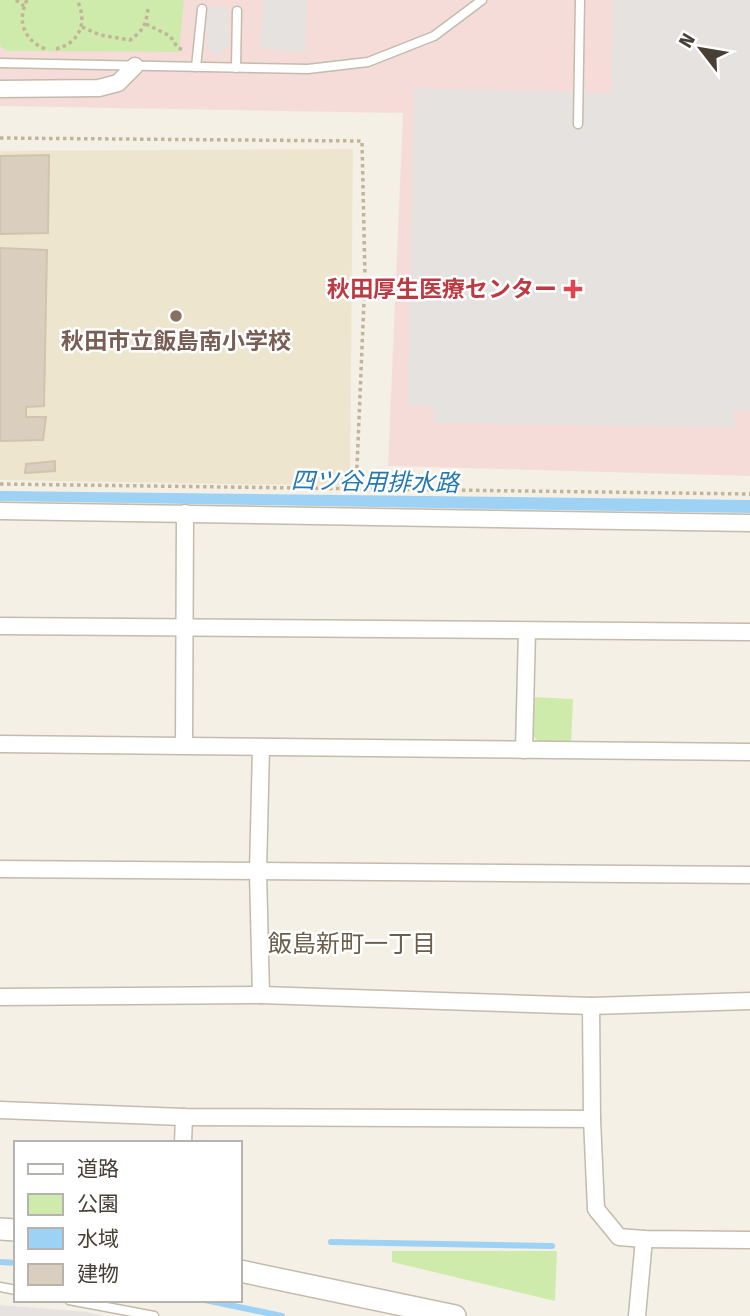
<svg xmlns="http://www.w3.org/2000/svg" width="750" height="1316" font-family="'Fira Sans','Noto Sans JP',sans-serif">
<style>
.education{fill:#eee5cf}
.medical{fill:#f6dcd9}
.green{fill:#cfebac}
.parking{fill:#e5e2df}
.water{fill:#9ed2f5}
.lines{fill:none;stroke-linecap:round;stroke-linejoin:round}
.stream{stroke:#9ed2f5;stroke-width:6}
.building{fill:#dacebe;stroke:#d2c3ad;stroke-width:2}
.service-casing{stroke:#c3bbab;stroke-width:11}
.minor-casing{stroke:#c3bbab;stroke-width:19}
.tertiary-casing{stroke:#c3bbab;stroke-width:24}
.path{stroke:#c3b498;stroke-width:3.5;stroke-dasharray:3.5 3.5;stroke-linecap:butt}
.service{stroke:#fff;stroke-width:8}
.minor{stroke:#fff;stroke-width:16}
.tertiary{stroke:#fff;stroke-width:21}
.health-dot{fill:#e0444e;stroke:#fff;stroke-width:2.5}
.education-dot{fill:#8d6e63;stroke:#fff;stroke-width:2.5}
.labels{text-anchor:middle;stroke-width:5;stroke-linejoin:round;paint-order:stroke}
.health-label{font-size:23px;font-weight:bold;fill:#be3a42;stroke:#fff;text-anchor:end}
.education-label{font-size:23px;font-weight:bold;fill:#785e54;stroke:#fff}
.water-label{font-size:24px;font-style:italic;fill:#2579b2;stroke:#fff}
.neighbourhood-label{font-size:24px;fill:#6b5e4b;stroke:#fff}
</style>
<rect width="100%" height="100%" fill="#f4f0e6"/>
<path class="education" d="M353,149L350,486L0,480V151Z"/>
<path class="medical" d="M0,0H750V476L388,466L403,113L0,106Z"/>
<g class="green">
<path d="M0,0H184L179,52L7,51L1,47L0,44Z"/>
<path d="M532,697L573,699L571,744L539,742L531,734Z"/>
<path d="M392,1251H557L555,1301L392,1262Z"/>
</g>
<g class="parking">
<path d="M263,0H307L305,53L260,48Z"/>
<path d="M613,0H750V411L735,410V427L433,423V407L408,404L414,88L611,93Z"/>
<path d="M208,7H228V46L218,56L207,49Z"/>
<path d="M0,1305L87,1312L105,1316H0Z"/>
</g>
<path class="water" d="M0,491L750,500V513L0,501Z"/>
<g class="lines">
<g class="stream">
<path d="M331,1242L552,1246"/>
<path d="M0,1262L16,1263"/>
<path d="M205,1300L282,1316"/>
</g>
</g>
<g class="building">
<path d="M49,155L48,233L0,234V156Z"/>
<path d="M0,248L47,250L44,406L26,407V417H46L43,440L0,441Z"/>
<path d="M55,461V471L25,473L26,464Z"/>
</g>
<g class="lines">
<g class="service-casing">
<g id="service">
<path d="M0,63L308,69L368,62L434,36L482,0"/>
<path d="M196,67L202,9"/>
<path d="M236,68L237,11"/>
<path d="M578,124L580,0"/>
<path d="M0,1287L16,1290"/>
<path d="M69,1300L154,1316"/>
</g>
</g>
<g class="minor-casing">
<g id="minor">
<path d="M0,89L99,88L118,83L135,66"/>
<path d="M0,511L750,523"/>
<path d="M0,626L750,632"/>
<path d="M0,744L750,752"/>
<path d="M184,745L185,513"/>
<path d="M524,750L527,631"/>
<path d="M0,869L750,875"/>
<path d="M261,995L258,872L261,747"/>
<path d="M0,997L261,995L591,1006L750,1001"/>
<path d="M591,1006L592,1119L596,1209L619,1237L644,1239L750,1240"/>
<path d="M0,1110L184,1117L592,1119"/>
<path d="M183,1143L184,1117"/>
<path d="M637,1316L644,1239"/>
</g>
</g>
<g class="tertiary-casing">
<g id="tertiary">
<path d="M0,1229L16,1230"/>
<path d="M240,1271L455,1316"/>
</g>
</g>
<g class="path">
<path d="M16,0L24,6"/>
<path d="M27,0C17,21 23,39 45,49"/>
<path d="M146,24L170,36L178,48L184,50"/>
<path d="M82,27L100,35L130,40C144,30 146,24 148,8"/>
<path d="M56,49C80,43 88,22 77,0"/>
<path d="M0,138L362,141L365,277L356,490"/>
<path d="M0,484L750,494"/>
</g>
<use href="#service" class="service"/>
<use href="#minor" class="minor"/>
<use href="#tertiary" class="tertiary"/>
</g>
<path class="health-dot" d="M569.5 278.5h7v7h7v7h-7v7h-7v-7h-7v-7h7z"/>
<circle class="education-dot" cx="176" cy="316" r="7"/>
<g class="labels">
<g class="health-label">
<text x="557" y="297">秋田厚生医療センター</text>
</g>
<g class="education-label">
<text x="176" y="349">秋田市立飯島南小学校</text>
</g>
<g class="water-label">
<text transform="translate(375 482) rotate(1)" y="8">四ツ谷用排水路</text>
</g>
<g class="neighbourhood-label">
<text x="352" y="952">飯島新町一丁目</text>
</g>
</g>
<rect x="14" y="1141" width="228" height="161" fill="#ffffff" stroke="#b6b3ae" stroke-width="2"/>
<rect x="28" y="1164" width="35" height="10" fill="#ffffff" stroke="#b6b3ae" stroke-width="2"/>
<text x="77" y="1176" font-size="21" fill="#484035">道路</text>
<rect x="28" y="1194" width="35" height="21" fill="#cfebac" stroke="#b6b3ae" stroke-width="2"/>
<text x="77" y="1211" font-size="21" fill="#484035">公園</text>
<rect x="28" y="1228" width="35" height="21" fill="#9ed2f5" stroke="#b6b3ae" stroke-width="2"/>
<text x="77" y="1246" font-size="21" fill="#484035">水域</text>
<rect x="28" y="1264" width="35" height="21" fill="#dacebe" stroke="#b6b3ae" stroke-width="2"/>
<text x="77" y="1281" font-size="21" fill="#484035">建物</text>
<g transform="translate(701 49) rotate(301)" stroke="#ffffff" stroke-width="5" paint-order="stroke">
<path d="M0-5L12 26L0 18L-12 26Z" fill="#484035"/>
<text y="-10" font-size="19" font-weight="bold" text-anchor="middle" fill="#484035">N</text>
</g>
</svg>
